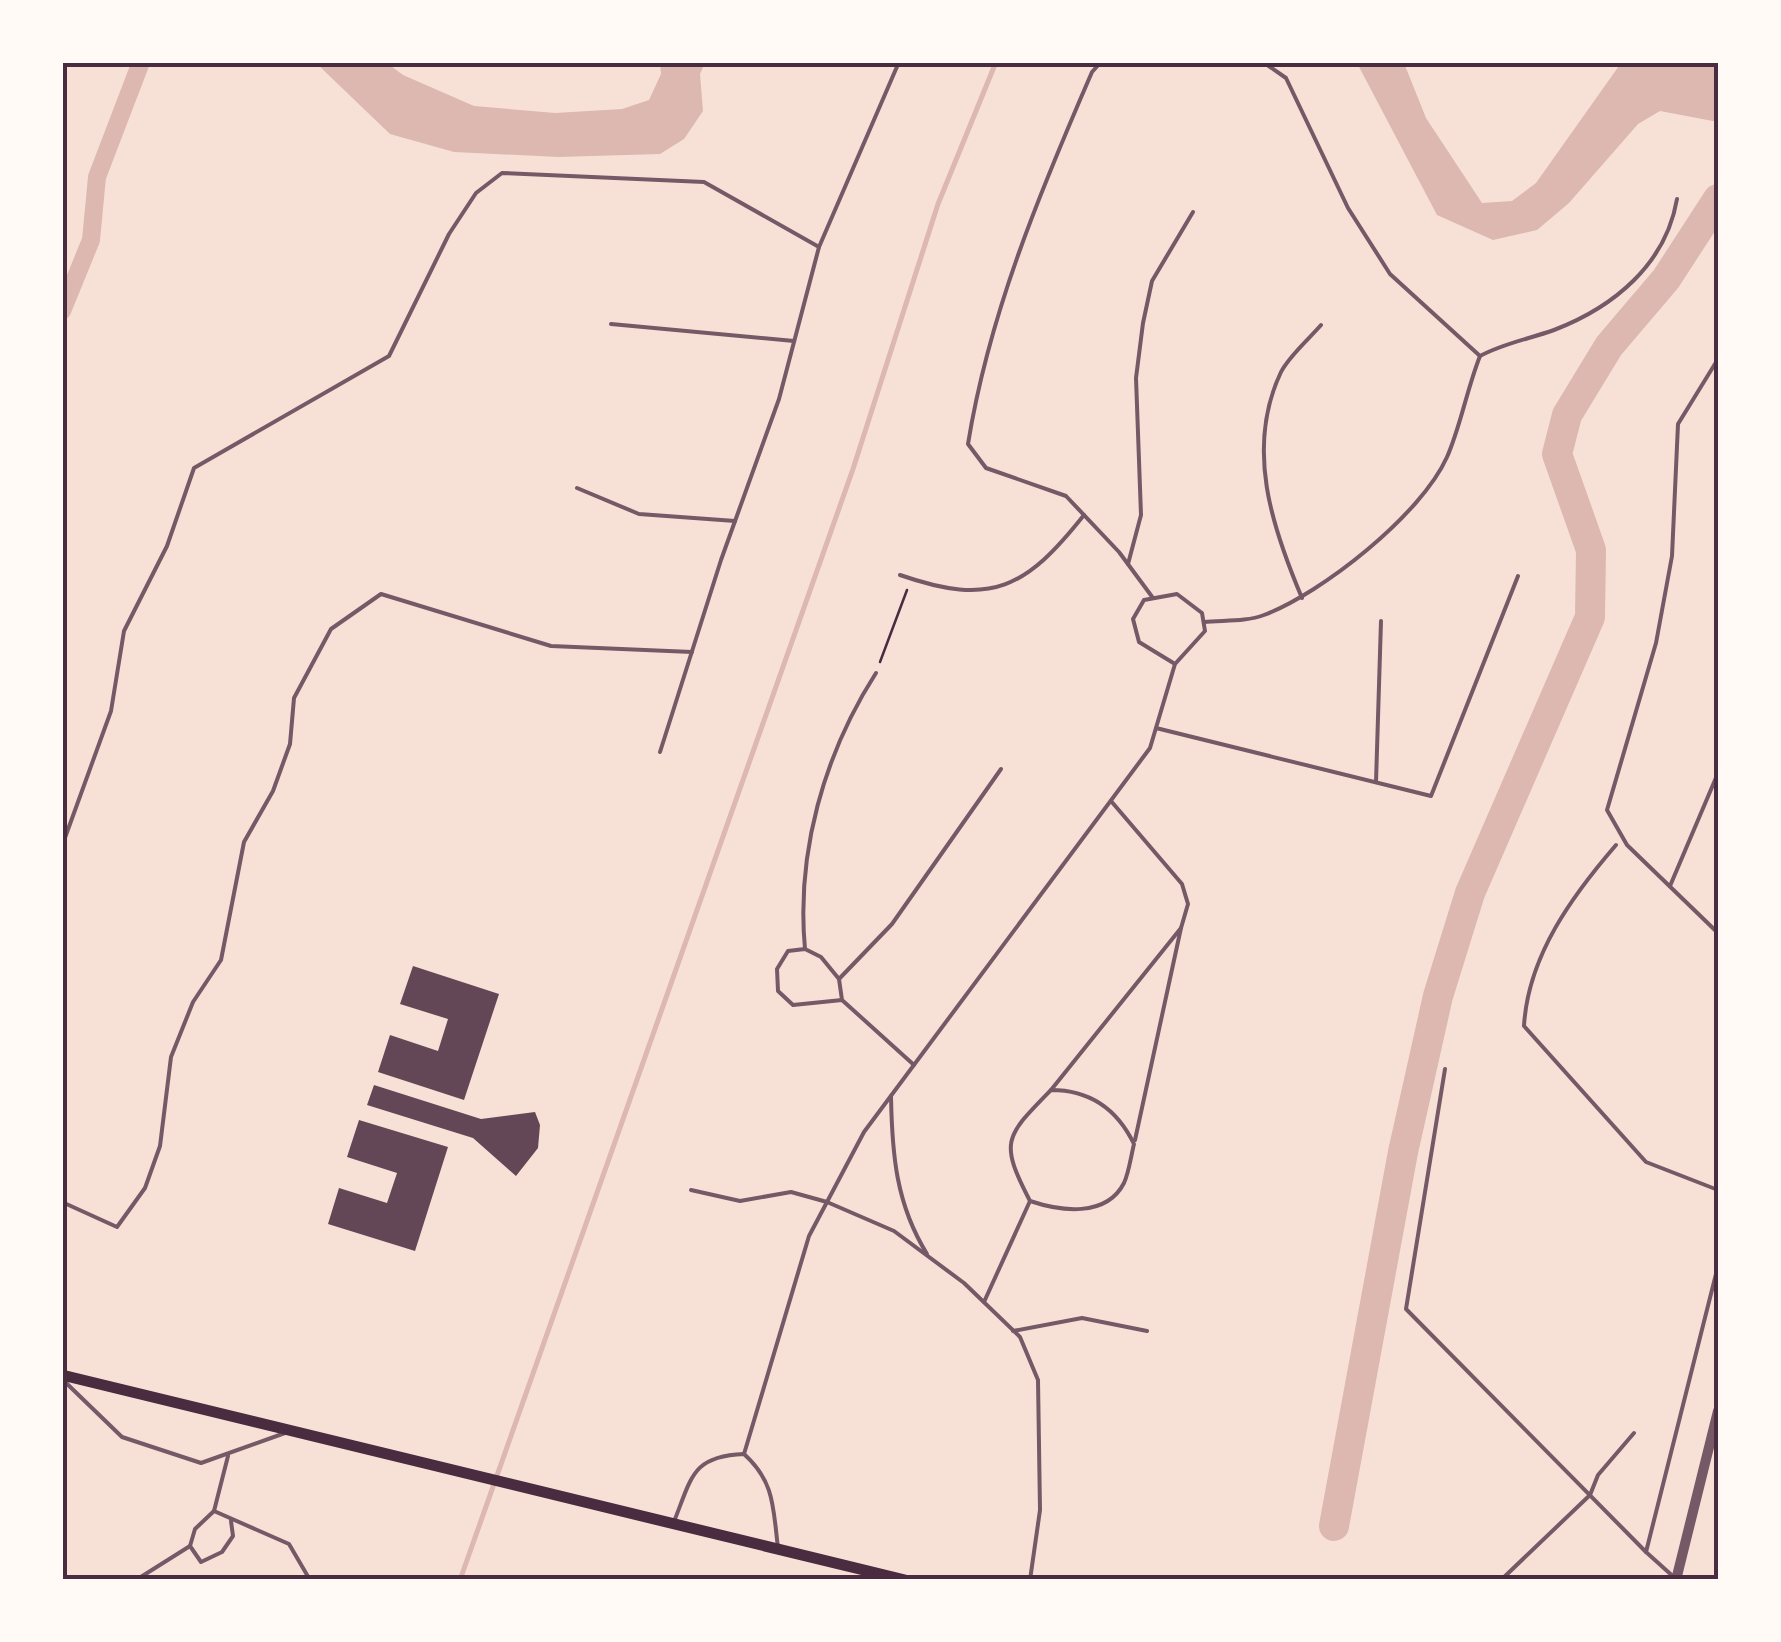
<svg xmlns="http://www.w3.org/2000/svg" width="1781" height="1642" font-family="'Golos Text',sans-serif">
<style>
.water{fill:#dcb8b0}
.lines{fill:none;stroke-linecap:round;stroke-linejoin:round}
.stream{stroke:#dcb8b0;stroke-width:5}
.canal{stroke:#dcb8b0;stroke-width:18}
.river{stroke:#dcb8b0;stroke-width:30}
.building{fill:#644757}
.path{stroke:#4a2c40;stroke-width:2.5}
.service{stroke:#755966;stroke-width:4}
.tertiary{stroke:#755966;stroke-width:10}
.secondary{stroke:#4a2c40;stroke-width:11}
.neatline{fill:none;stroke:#4a2c40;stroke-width:4}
</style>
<rect width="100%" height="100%" fill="#f7e1d7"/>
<g class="water">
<path d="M316,63H387L403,75L474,106L555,113L622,109L649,100L661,74L660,63H705L700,74L703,111L684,139L660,154L558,157L454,152L390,134Z"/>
<path d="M1357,63H1404L1426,118L1482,203L1512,201L1536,183L1621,63H1709L1718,68V122L1660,111L1638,124L1569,203L1537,230L1493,240L1437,215Z"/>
</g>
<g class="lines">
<path class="stream" d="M460,1580L853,469L938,204L996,62"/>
<path class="canal" d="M62,311L91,240L97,177L141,62"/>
<path class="river" d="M1334,1526L1403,1152L1438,996L1470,893L1590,617L1591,550L1557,454L1567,415L1609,346L1666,279L1718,199"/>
</g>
<g class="building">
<path d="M413,966L499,994L464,1100L378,1072L390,1035L438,1051L448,1019L400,1004Z"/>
<path d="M374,1085L481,1119L535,1112L540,1125L538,1148L516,1176L473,1138L367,1105Z"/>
<path d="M359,1120L448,1147L415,1251L328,1224L339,1188L387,1203L397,1173L347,1157Z"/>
</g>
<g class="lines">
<path class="path" d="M880,662L907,590"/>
<g class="service">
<path d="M1101,62L1092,72C1040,192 989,314 968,444L986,468L1066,496L1119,552L1153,598"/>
<path d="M1263,62L1286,78L1348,208L1390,274L1480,356C1504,343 1529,339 1554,330C1614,307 1666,264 1677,199"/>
<path d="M819,247L899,62"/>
<path d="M611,324L794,341"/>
<path d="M1718,359L1678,424L1672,556L1656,643L1607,810L1627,845L1718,933"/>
<path d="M577,488L639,514L735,521"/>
<path d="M1128,564L1141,515L1136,378L1143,323L1152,281L1193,212"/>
<path d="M900,575C992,607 1026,588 1084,515"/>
<path d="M1302,598C1272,527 1245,448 1281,372C1289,356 1309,339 1321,325"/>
<path d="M1204,622C1223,620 1246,622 1264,615C1322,593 1421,515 1447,457C1460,428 1467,389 1480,356"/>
<path d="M1156,728L1431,796L1518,576"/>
<path d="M1376,782L1381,621"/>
<path d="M1111,801L1182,884L1188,904L1181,928"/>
<path d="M1616,845C1572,896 1528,956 1524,1026L1646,1162L1718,1190"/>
<path d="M62,846L111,711L124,631L167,546L194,468L389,356L449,234L476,193L502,173L704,182L819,247L779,399L721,560L660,752"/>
<path d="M1670,886L1718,773"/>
<path d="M805,949C796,853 824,754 876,673"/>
<path d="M839,979L892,924L1001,769"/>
<path d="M842,1000L793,1005L778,991L777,969L788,951L805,949L821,957L839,979L842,1000L914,1065"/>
<path d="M1445,1069L1406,1309L1646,1552"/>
<path d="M1051,1090L1181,928L1135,1140"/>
<path d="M891,1096C892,1154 896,1204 927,1254"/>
<path d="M691,1190L740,1201L791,1192L827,1202L894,1231L964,1283L1020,1337L1038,1380L1040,1510L1030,1580"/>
<path d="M62,1202L117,1227L145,1188L160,1146L171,1057L193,1002L221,960L244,842L273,791L290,744L294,698L331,629L381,594L551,646L692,652"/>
<path d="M984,1302L1030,1201C999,1141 1005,1137 1051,1090C1090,1090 1117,1109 1134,1144C1131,1156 1129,1172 1124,1183C1106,1218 1060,1211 1030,1201"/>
<path d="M1013,1331L1082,1318L1147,1331"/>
<path d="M62,1379L122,1437L201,1463L285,1433"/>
<path d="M744,1454L809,1236L864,1132L1150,748L1175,664L1205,631L1202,613L1177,594L1144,600L1133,619L1139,642L1175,664"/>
<path d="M228,1456L214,1511L289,1544L310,1580"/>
<path d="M214,1511L195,1529L190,1546L201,1562L222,1552L233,1536L231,1521"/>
<path d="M675,1519C692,1476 693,1456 744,1454C775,1482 773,1508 778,1548"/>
<path d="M1676,1579L1646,1552L1718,1266"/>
<path d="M136,1580L190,1546"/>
<path d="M1501,1580L1590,1495L1598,1475L1634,1433"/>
</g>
<path class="tertiary" d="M1676,1580L1718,1411"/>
<path class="secondary" d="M62,1375L905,1580"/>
</g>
<rect width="1781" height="1642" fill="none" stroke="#fffaf5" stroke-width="130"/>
<rect x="65" y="65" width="1651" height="1512" class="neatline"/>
</svg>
